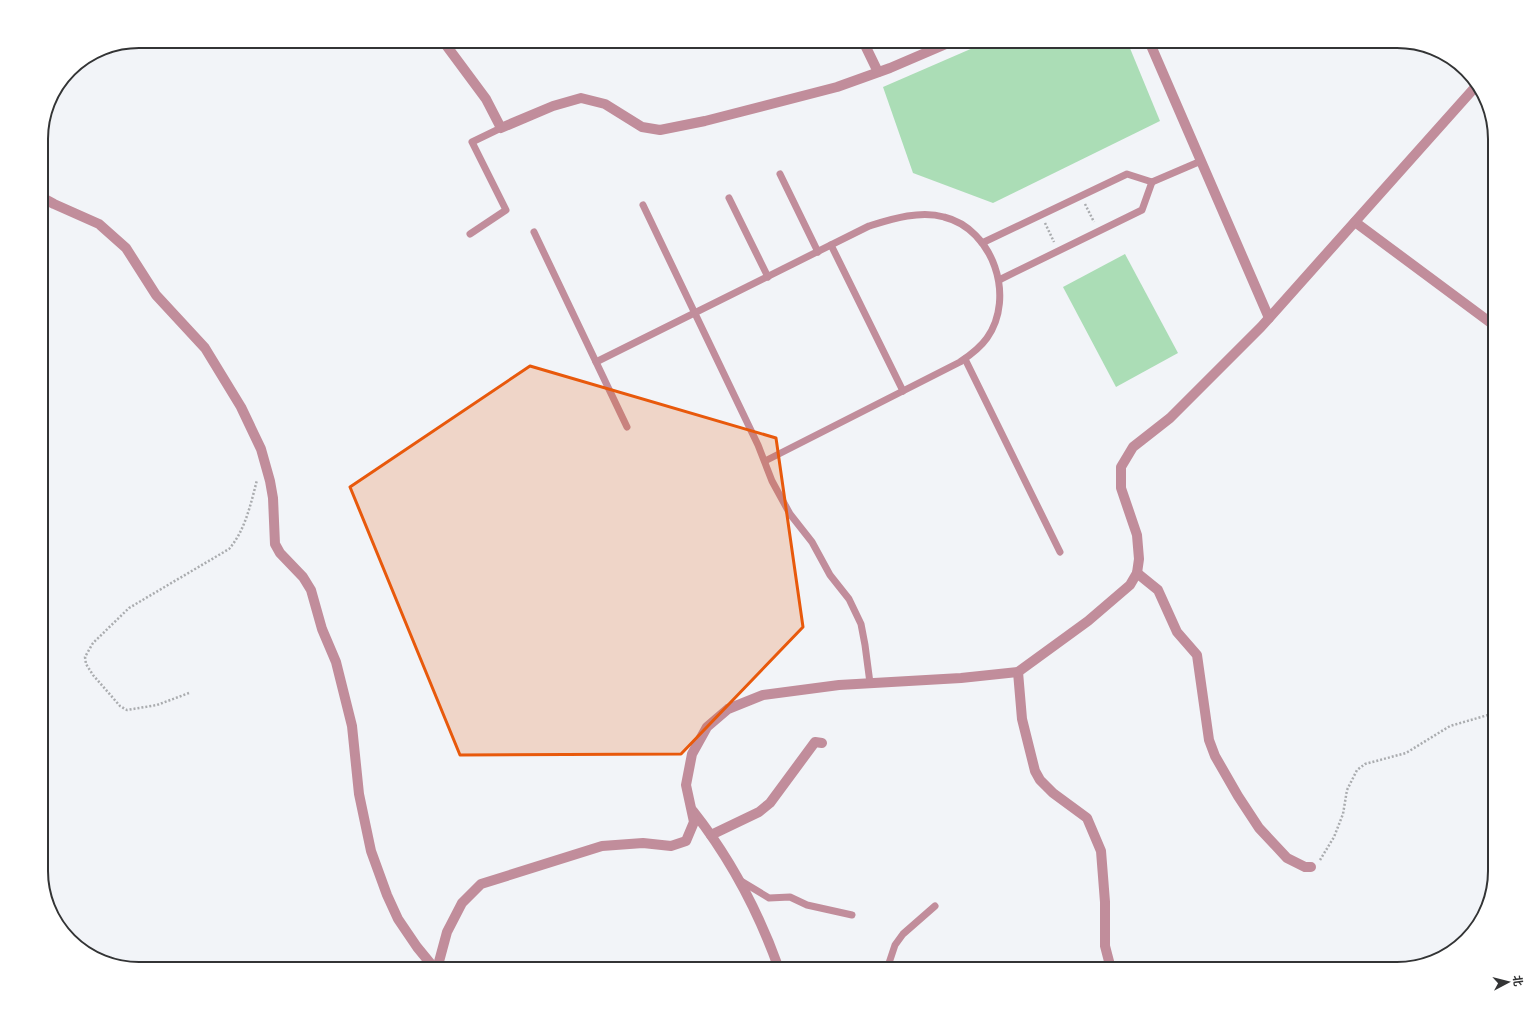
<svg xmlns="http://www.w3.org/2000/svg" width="1536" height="1010" font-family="'Work Sans','Noto Sans SC',sans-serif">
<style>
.garden{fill:#abddb6}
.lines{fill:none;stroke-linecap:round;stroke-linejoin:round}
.path{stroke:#aaacaf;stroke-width:2.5;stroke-dasharray:2 2;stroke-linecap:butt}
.lane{stroke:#c18d9b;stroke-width:7}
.street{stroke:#c18d9b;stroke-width:10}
.marked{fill:#e8590c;fill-opacity:0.2;stroke:#e8590c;stroke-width:3;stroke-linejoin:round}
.rim{fill:none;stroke:#333435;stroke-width:2}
</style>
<rect width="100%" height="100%" fill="#f2f4f8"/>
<g class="garden">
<path d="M989,41H1127L1160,121L993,203L913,173L883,87Z"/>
<path d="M1125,254L1178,353L1116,387L1063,287Z"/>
</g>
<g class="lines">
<g class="path">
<path d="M1085,204L1094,222"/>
<path d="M1045,223L1054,242"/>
<path d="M189,693L157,705L127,710L120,706L93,675L86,664L85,657L93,643L129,608L229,549C245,531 251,503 257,480"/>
<path d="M1320,860L1334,837L1343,814L1347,790L1357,770L1365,764L1406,753L1450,726L1495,713"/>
</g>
<g class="lane">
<path d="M780,174L818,252"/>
<path d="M729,198L768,277"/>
<path d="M643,205L758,445L772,481L790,514L812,542L830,575L849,599L861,624L865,645L870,683"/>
<path d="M534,232L627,427"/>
<path d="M470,234L506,210L472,142L501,128"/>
<path d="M982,243L1127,174L1152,182L1201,161"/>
<path d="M831,245L903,391"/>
<path d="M999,280L1142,210L1152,182"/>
<path d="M965,359L1060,552"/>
<path d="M596,362L869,226C892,219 920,210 944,217C993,229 1016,297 987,338C980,348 969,356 960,362L765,461"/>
<path d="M741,881L769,898L790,897L807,905L852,915"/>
<path d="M887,969L895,945L903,934L935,906"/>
</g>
<g class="street">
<path d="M443,41L486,99L501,128L553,106L581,98L605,104L642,127L660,130L705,121L837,87L890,68L953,41"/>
<path d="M863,41L878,72"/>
<path d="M1149,41L1269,318"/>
<path d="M41,197L54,204L99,224L126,248L156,295L205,348L241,407L261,449L270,481L273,498L275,544L280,553L303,577L311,590L322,629L336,662L352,726L359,794L371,851L387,895L398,919L417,947L435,969"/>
<path d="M1355,222L1495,326"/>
<path d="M1137,573L1158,590L1177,632L1197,655L1209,740L1215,756L1238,796L1259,828L1287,858L1305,867H1311"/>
<path d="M1018,672L1022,719L1035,771L1040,780L1053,793L1087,818L1101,851L1105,902V946L1111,969"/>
<path d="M693,811C730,858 759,913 779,969"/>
<path d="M711,835L759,812L770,803L815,742L822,743"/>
<path d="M437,969L447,932L462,903L481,884L602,846L643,843L671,846L686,841L694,822L686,785L692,754L707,727L728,709L763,695L839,685L961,678L1018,672L1088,621L1130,585L1137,573L1139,559L1137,535L1121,488V467L1133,447L1170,418L1261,327L1477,85"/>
</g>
</g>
<path class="marked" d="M530,366L776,438L803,627L681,754L460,755L350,487Z"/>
<path d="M0 0H1536V1010H0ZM139 48H1397A91 91 0 0 1 1488 139V871A91 91 0 0 1 1397 962H139A91 91 0 0 1 48 871V139A91 91 0 0 1 139 48Z" fill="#fff" fill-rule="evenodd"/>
<path class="rim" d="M139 48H1397A91 91 0 0 1 1488 139V871A91 91 0 0 1 1397 962H139A91 91 0 0 1 48 871V139A91 91 0 0 1 139 48Z"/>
<g transform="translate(1508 982) rotate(83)" stroke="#ffffff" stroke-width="3" paint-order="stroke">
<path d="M0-3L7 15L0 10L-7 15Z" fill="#333435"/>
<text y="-6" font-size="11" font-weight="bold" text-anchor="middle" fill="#333435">北</text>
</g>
</svg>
